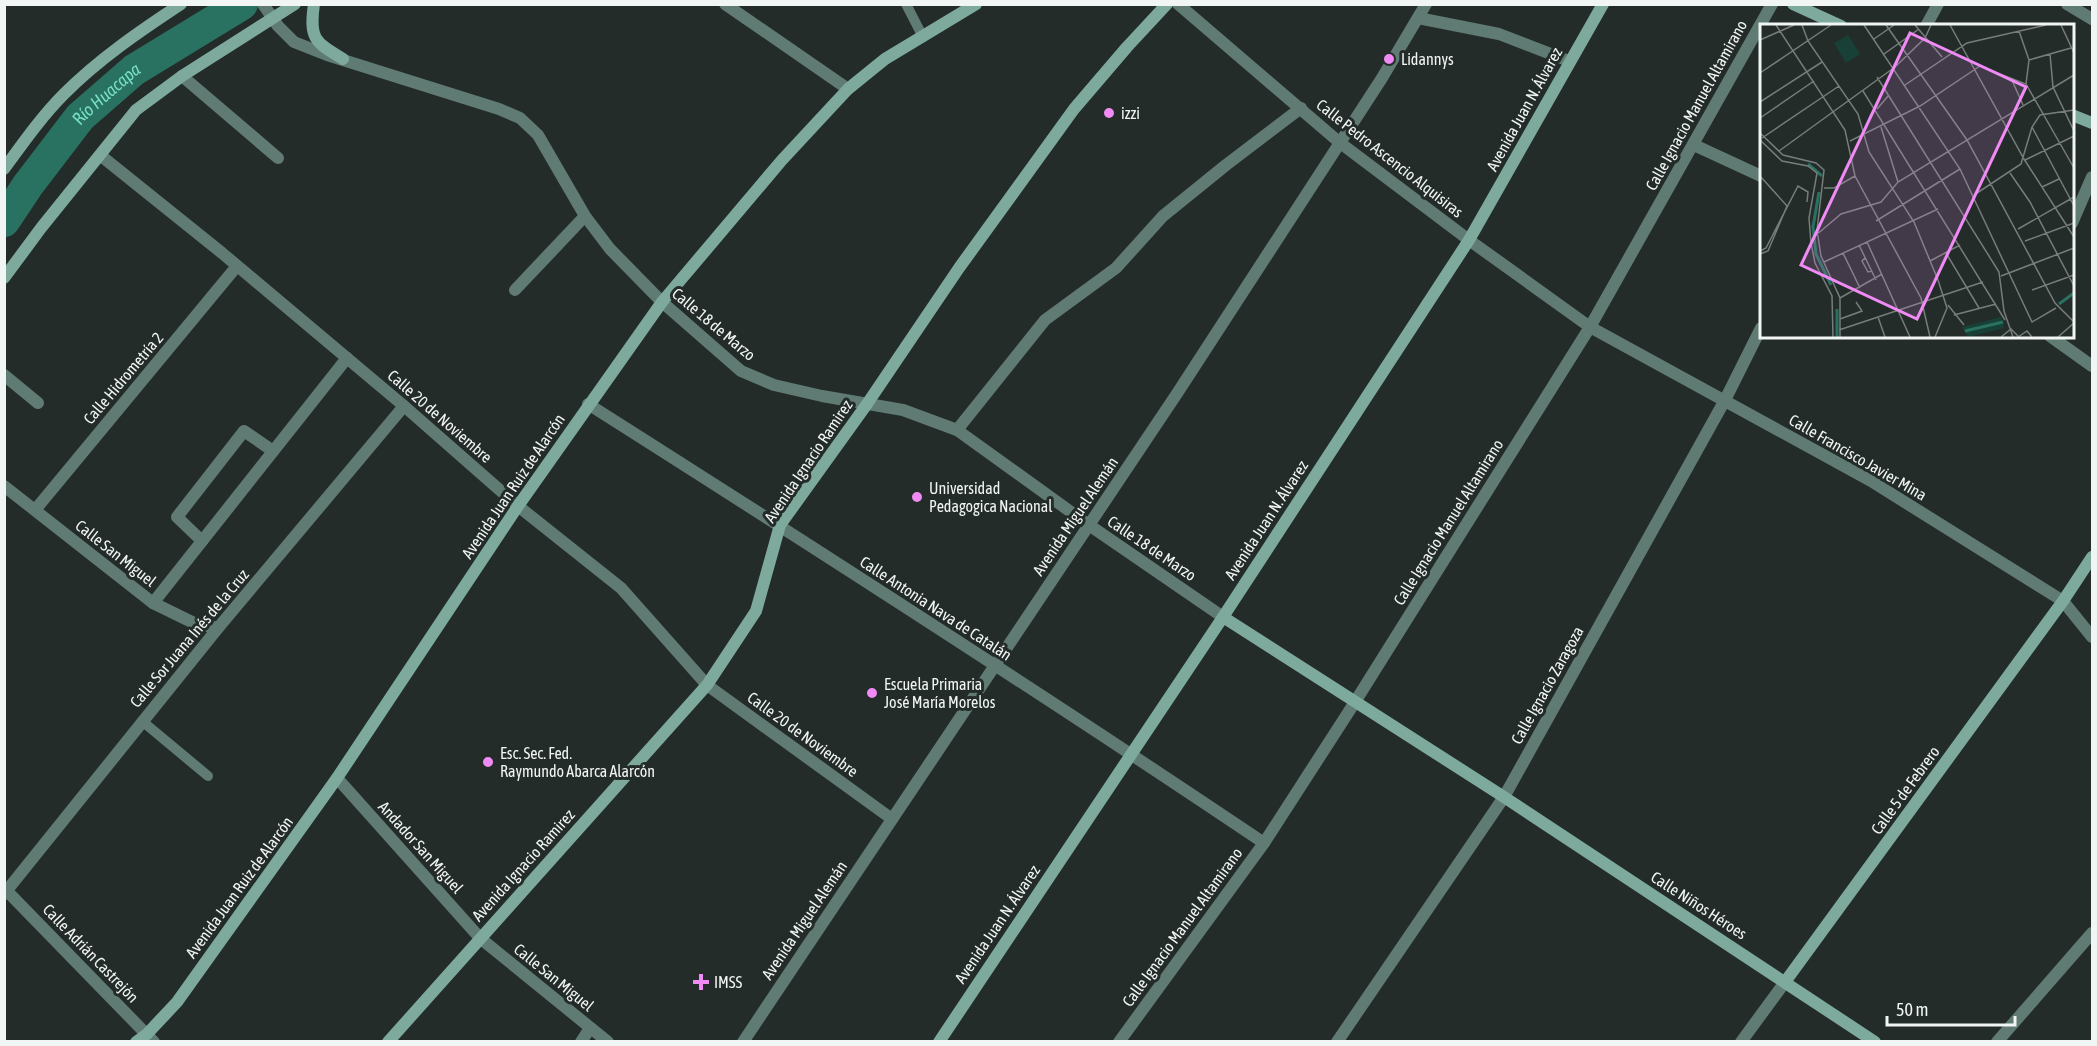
<svg xmlns="http://www.w3.org/2000/svg" width="2097" height="1046" font-family="'Asap Condensed',sans-serif">
<style>
.lines{fill:none;stroke-linecap:round;stroke-linejoin:round}
.river{stroke:#297161;stroke-width:32}
.lane{stroke:#607b73;stroke-width:10}
.street{stroke:#607b73;stroke-width:12}
.secondary{stroke:#7daa9d;stroke-width:12}
.poi-dot{fill:#f08bf5;stroke:#242c2a;stroke-width:2}
.labels{text-anchor:middle;stroke-width:6;stroke-linejoin:round;paint-order:stroke}
.poi-label{font-size:16px;fill:#f1f6f4;stroke:#242c2a;text-anchor:start}
.street-label{font-size:16px;fill:#f1f6f4;stroke:#242c2a}
.water-label{font-size:18px;font-style:italic;fill:#75dec4;stroke:#242c2a}
.inset-river{fill:none;stroke:#297161;stroke-width:3}
.inset-road{fill:none;stroke:#767d7b;stroke-width:1.5}
.view{fill:#f08bf5;fill-opacity:0.15;stroke:#f08bf5;stroke-width:3}
.inset-edge{fill:none;stroke:#f1f6f4;stroke-width:3}
</style>
<rect width="100%" height="100%" fill="#242c2a"/>
<g class="lines">
<path class="river" id="s1" d="M4,221L28,185L80,117L134,70L242,4"/>
<g class="lane">
<path d="M906,4L923,37"/>
<path d="M142,721L208,776"/>
</g>
<g class="street">
<path d="M263,4L278,26L294,42L327,55L499,109L520,118L538,135L585,216L610,249L662,302L741,371L774,385L822,396L903,410L957,430L1089,525L1223,617"/>
<path d="M725,4L848,89"/>
<path d="M1178,4L1339,142L1469,240L1590,327L1871,481L2063,601L2092,637"/>
<path d="M2067,4L2092,19"/>
<path d="M1418,18L1499,34L1569,61"/>
<path d="M1926,26L1938,4"/>
<path d="M182,76L278,158"/>
<path d="M1694,145L1761,176"/>
<path d="M100,155L222,253L404,406L518,506L621,588L707,685L892,819"/>
<path d="M2072,223L2092,177"/>
<path d="M515,290L585,216"/>
<path d="M2050,336L2092,366"/>
<path d="M4,375L38,403"/>
<path d="M588,404C815,548 1041,693 1264,843"/>
<path d="M957,430L1045,320L1116,268L1163,216L1226,165L1301,108"/>
<path d="M4,486L153,603L196,624L218,628"/>
<path d="M35,510L237,266"/>
<path d="M202,541L177,517L244,431L273,451"/>
<path d="M153,603L347,358"/>
<path d="M337,778L480,938L608,1042"/>
<path d="M4,888L154,1042"/>
<path d="M4,894L218,628L404,406"/>
<path d="M581,1042L590,1028"/>
<path d="M743,1042L1178,392L1382,78L1426,4"/>
<path d="M1119,1042L1264,843L1355,702L1590,327L1772,4"/>
<path d="M1337,1042L1504,797L1725,400L1761,328"/>
<path d="M1741,1042L1785,982"/>
<path d="M1997,1042L2092,933"/>
</g>
<g class="secondary">
<path d="M314,4C309,39 315,42 343,59"/>
<path d="M1793,4L1841,26"/>
<path d="M2072,115L2092,123"/>
<path d="M4,169C23,143 42,116 64,94C99,59 140,31 181,4"/>
<path d="M4,278L41,228L136,110L182,76L295,4"/>
<path d="M1223,617L1504,797L1875,1042"/>
<path d="M1785,982L2063,601L2092,557"/>
<path d="M136,1042L147,1034L177,1002L337,778L518,506L662,302L782,160L848,89L885,59L976,4"/>
<path d="M388,1042L707,685L756,611L780,525L867,404L959,268L1074,109L1127,47L1167,4"/>
<path d="M939,1042L1223,617L1469,240L1603,4"/>
</g>
</g>
<g class="poi-dot">
<circle cx="1389" cy="59" r="6"/>
<circle cx="1109" cy="113" r="6"/>
<circle cx="917" cy="497" r="6"/>
<circle cx="872" cy="693" r="6"/>
<circle cx="488" cy="762" r="6"/>
<path d="M698 973h6v6h6v6h-6v6h-6v-6h-6v-6h6z"/>
</g>
<g class="labels">
<g class="poi-label">
<text x="1401" y="65">Lidannys</text>
<text x="1121" y="119">izzi</text>
<text x="929" y="494">Universidad<tspan x="929" dy="18">Pedagogica Nacional</tspan></text>
<text x="884" y="690">Escuela Primaria<tspan x="884" dy="18">José María Morelos</tspan></text>
<text x="500" y="759">Esc. Sec. Fed.<tspan x="500" dy="18">Raymundo Abarca Alarcón</tspan></text>
<text x="714" y="988">IMSS</text>
</g>
<g class="street-label">
<text transform="translate(1696 105) rotate(-61)" y="6">Calle Ignacio Manuel Altamirano</text>
<text transform="translate(1524 109) rotate(-61)" y="6">Avenida Juan N. Álvarez</text>
<text transform="translate(1390 158) rotate(38)" y="6">Calle Pedro Ascencio Alquisiras</text>
<text transform="translate(714 324) rotate(40)" y="6">Calle 18 de Marzo</text>
<text transform="translate(123 378) rotate(-50)" y="6">Calle Hidrometría 2</text>
<text transform="translate(440 416) rotate(41)" y="6">Calle 20 de Noviembre</text>
<text transform="translate(1858 457) rotate(30)" y="6">Calle Francisco Javier Mina</text>
<text transform="translate(808 461) rotate(-56)" y="6">Avenida Ignacio Ramirez</text>
<text transform="translate(513 486) rotate(-56)" y="6">Avenida Juan Ruiz de Alarcón</text>
<text transform="translate(1075 516) rotate(-56)" y="6">Avenida Miguel Alemán</text>
<text transform="translate(1266 520) rotate(-57)" y="6">Avenida Juan N. Álvarez</text>
<text transform="translate(1448 522) rotate(-58)" y="6">Calle Ignacio Manuel Altamirano</text>
<text transform="translate(1152 548) rotate(34)" y="6">Calle 18 de Marzo</text>
<text transform="translate(116 553) rotate(38)" y="6">Calle San Miguel</text>
<text transform="translate(936 608) rotate(33)" y="6">Calle Antonia Nava de Catalán</text>
<text transform="translate(189 638) rotate(-50)" y="6">Calle Sor Juana Inés de la Cruz</text>
<text transform="translate(1547 685) rotate(-61)" y="6">Calle Ignacio Zaragoza</text>
<text transform="translate(803 734) rotate(36)" y="6">Calle 20 de Noviembre</text>
<text transform="translate(1905 790) rotate(-54)" y="6">Calle 5 de Febrero</text>
<text transform="translate(421 847) rotate(48)" y="6">Andador San Miguel</text>
<text transform="translate(523 865) rotate(-48)" y="6">Avenida Ignacio Ramirez</text>
<text transform="translate(239 887) rotate(-54)" y="6">Avenida Juan Ruiz de Alarcón</text>
<text transform="translate(1699 905) rotate(33)" y="6">Calle Niños Héroes</text>
<text transform="translate(804 920) rotate(-56)" y="6">Avenida Miguel Alemán</text>
<text transform="translate(997 924) rotate(-56)" y="6">Avenida Juan N. Álvarez</text>
<text transform="translate(1182 927) rotate(-54)" y="6">Calle Ignacio Manuel Altamirano</text>
<text transform="translate(91 953) rotate(46)" y="6">Calle Adrián Castrejón</text>
<text transform="translate(554 977) rotate(39)" y="6">Calle San Miguel</text>
</g>
<g class="water-label">
<text dy="6" stroke="none"><textPath href="#s1" startOffset="164">Río Huacapa</textPath></text>
</g>
</g>
<g transform="translate(1760 24)">
<rect width="314" height="314" fill="#242c2a"/>
<path d="M88,11L100,30L86,39L74,19ZM241,293L244,304L208,313L202,303Z" fill="#184036"/>
<path class="inset-river" d="M48,140L62,152M59,168L53,203L56,230L71,261M299,280L314,269M205,307L243,298M77,313V285"/>
<path class="inset-road" d="M16,1L85,106L95,152L161,274L170,313M42,1L48,17L98,90L109,128L154,198L178,256L187,284L175,313M104,1L200,145L272,298L296,284M126,1L207,116L295,279L314,298M155,1L182,33M190,1L264,135L314,213M301,1L314,29M259,7L269,36L266,60M114,15L134,1M0,16L34,1M124,30L159,5M290,30L293,63L314,107M269,36L311,24M0,49L71,1M117,53L239,248L244,287L253,313M251,54L263,81M145,61L207,19L286,1M103,67L245,296M0,78L62,38M117,85L129,71M0,94L54,57M121,103L138,158M272,103L314,182M0,109L23,131L56,139L64,146L57,206L61,232L80,274V313M2,114L79,62M0,116L22,137L48,142L57,149L49,194L51,219L55,239L72,272L73,313M90,117L160,82L220,42L266,60L314,144M19,127L135,43L165,14L171,1M265,136L314,112M250,149L270,178L314,262M0,152L27,182M282,163L299,155M64,164H74L95,152M214,171L261,140L272,103L280,91L314,86M116,197L200,145M258,205L314,173M55,212L81,190L121,178L138,158L314,51M265,217L314,199M107,218L150,313M99,221L116,256M0,227L6,224L38,162L48,168L47,178M83,229L100,264M186,229L219,284M0,230L8,227L27,182M105,234L102,237L108,248L112,247M170,237L200,221M64,238L178,185M241,252L314,224M272,266L314,251M80,274L122,250M188,281L204,301M194,291L236,280M118,293L125,313M80,295L102,287L96,278M79,306L223,258M241,313L251,305L258,312M258,313L267,307L272,313M298,313L314,299"/>
<path class="view" d="M150,9L266,63L157,295L41,241Z"/>
<rect width="314" height="314" class="inset-edge"/>
</g>
<rect width="2097" height="1046" fill="none" stroke="#f1f6f4" stroke-width="12"/>
<path d="M1887 1016v9h128v-9" fill="none" stroke="#f1f6f4" stroke-width="3"/>
<text x="1896" y="1016" font-size="18" fill="#f1f6f4" stroke="#242c2a" stroke-width="4.5" paint-order="stroke">50 m</text>
</svg>
